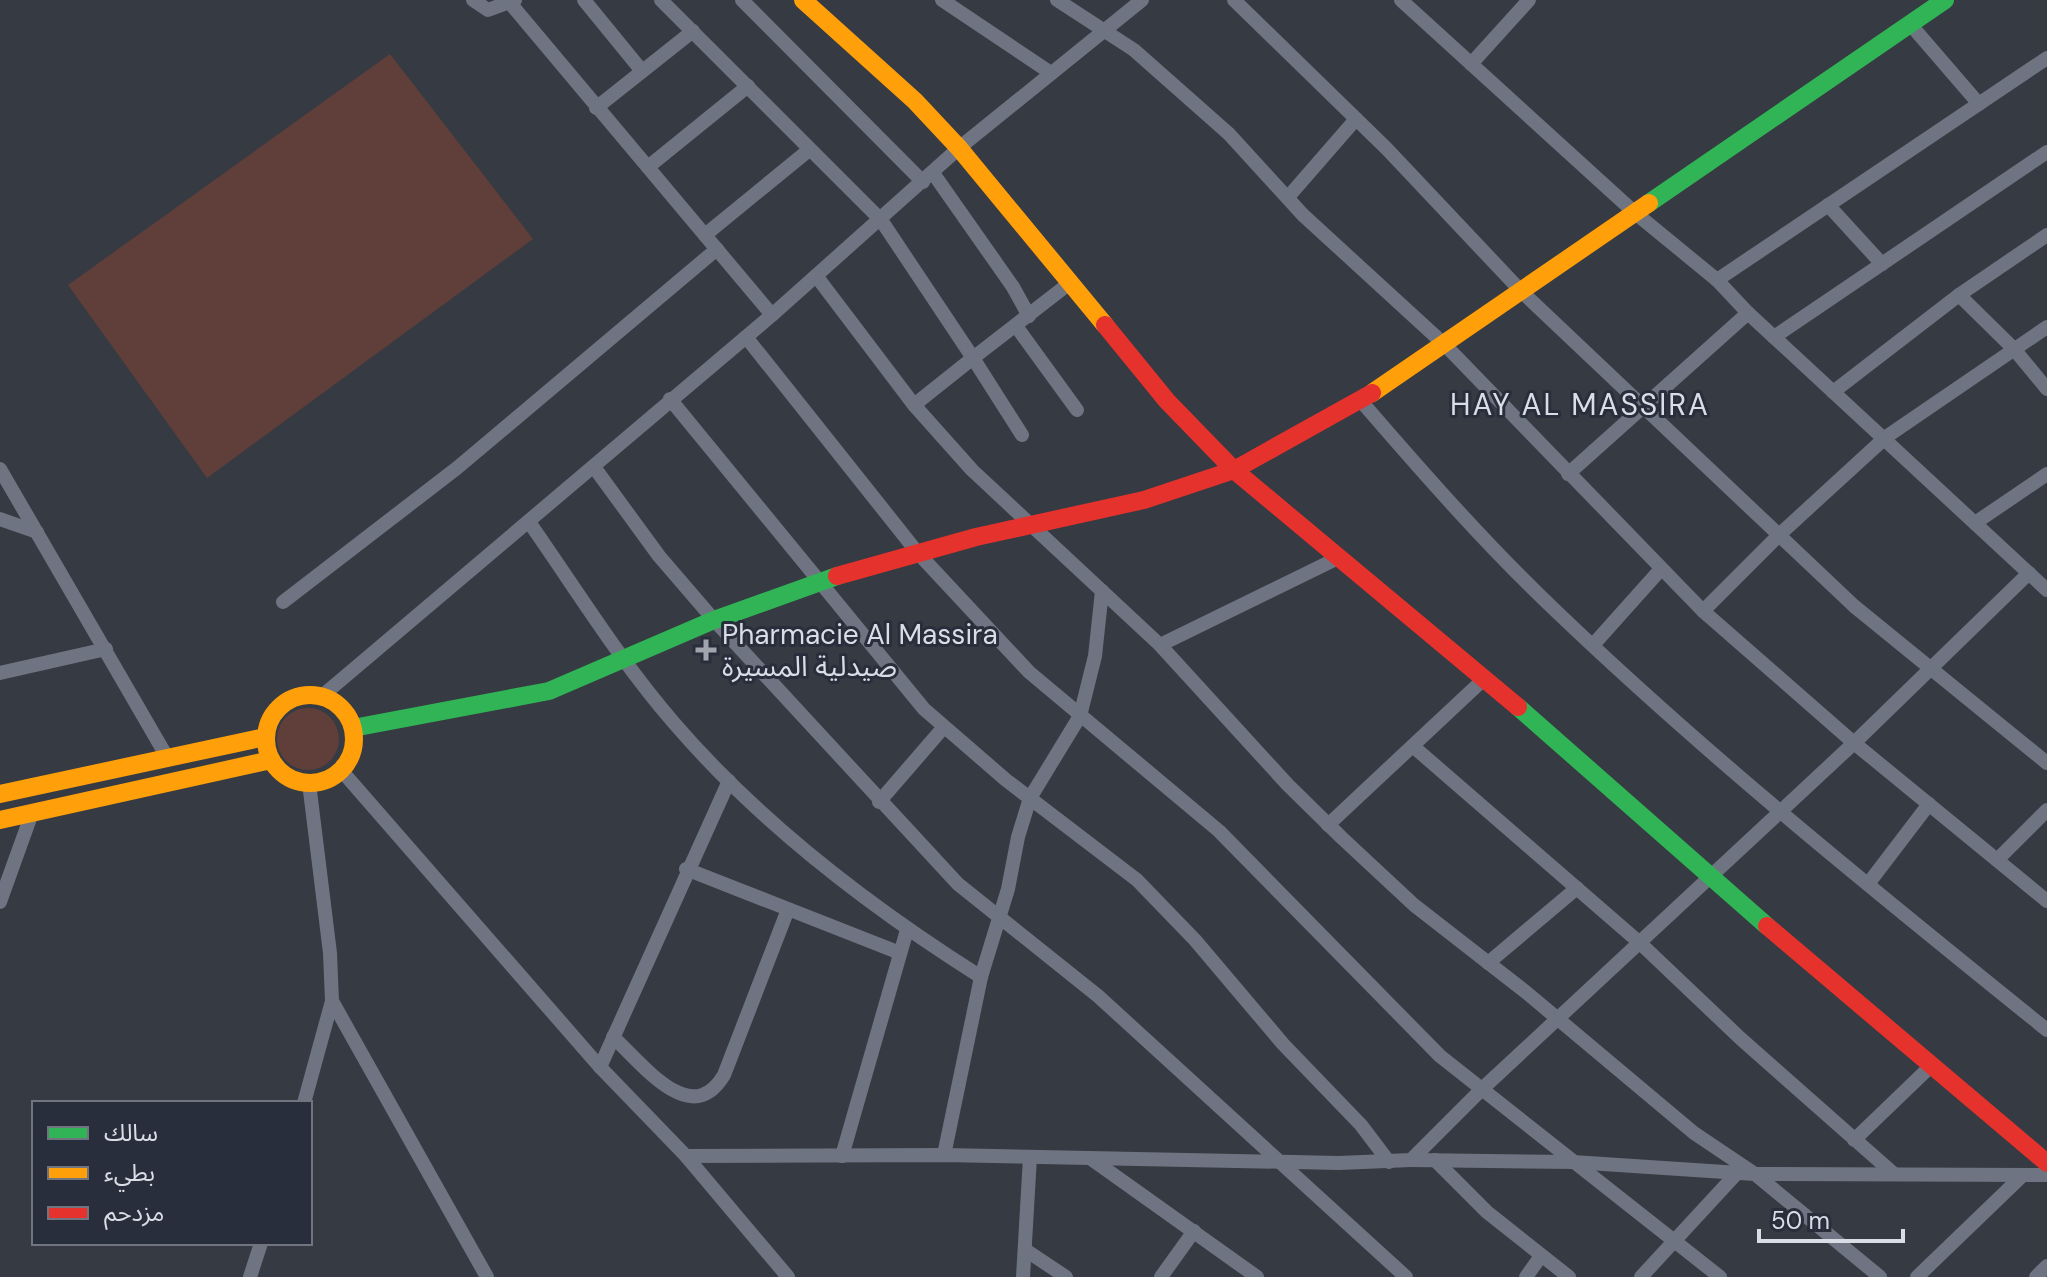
<svg xmlns="http://www.w3.org/2000/svg" width="2047" height="1277" font-family="'DM Sans','Noto Sans Arabic',sans-serif">
<style>
.green{fill:#603f3a}
.lines{fill:none;stroke-linecap:round;stroke-linejoin:round}
.street{stroke:#6e7481;stroke-width:14}
.fast{stroke:#30b455;stroke-width:18}
.slow{stroke:#ff9f0a;stroke-width:18}
.jam{stroke:#e5322d;stroke-width:18}
.poi-dot{fill:#a0a4ad;stroke:#282e3b;stroke-width:3}
.labels{text-anchor:middle;stroke-width:6;stroke-linejoin:round;paint-order:stroke}
.poi-label{font-size:28px;fill:#d9dde6;stroke:#282e3b;text-anchor:start}
.neighbourhood-label{font-size:30px;letter-spacing:2px;fill:#d9dde6;stroke:#282e3b}
</style>
<rect width="100%" height="100%" fill="#363a42"/>
<g class="green">
<path d="M390,54L533,239L207,478L68,285Z"/>
<circle cx="308" cy="739" r="31"/>
</g>
<g class="lines">
<g class="street">
<path d="M473,0L488,10L515,0"/>
<path d="M584,0L642,71"/>
<path d="M661,0L881,220L973,358L914,405"/>
<path d="M742,0L923,182"/>
<path d="M942,0L1051,73"/>
<path d="M1057,0L1134,50L1229,134L1303,215L1445,345L1703,611L1854,743L2047,901"/>
<path d="M1234,0L1387,149L1520,290L1854,606L2047,763"/>
<path d="M1401,0L1634,212L1717,280L1748,313L2047,590"/>
<path d="M510,3L772,315"/>
<path d="M1910,24L1979,104"/>
<path d="M1471,64L1529,0"/>
<path d="M596,108L693,31"/>
<path d="M648,167L748,86"/>
<path d="M933,173L1013,287L1029,316"/>
<path d="M1289,196L1356,119"/>
<path d="M1828,205L1882,264"/>
<path d="M705,235L809,150"/>
<path d="M817,277L914,405L972,470L1160,645L1288,785L1342,838L1414,905L1527,993L1694,1133L1755,1174L1880,1277"/>
<path d="M1717,280L2047,58"/>
<path d="M1959,295L2014,349L2047,389"/>
<path d="M1016,326L1077,410"/>
<path d="M746,337L917,552L1029,672L1219,831L1440,1056L1720,1277"/>
<path d="M1774,337L2047,152"/>
<path d="M1833,392L1959,295L2047,235"/>
<path d="M670,399L924,709L1006,780L1137,880L1195,940L1283,1044L1361,1125L1389,1162"/>
<path d="M1361,401C1424,474 1488,547 1559,614C1713,761 1881,896 2047,1030"/>
<path d="M1022,435L973,358L1071,282"/>
<path d="M594,467L659,556L714,620L958,884L1098,996L1406,1277"/>
<path d="M0,469L167,757"/>
<path d="M1568,474L1748,313"/>
<path d="M0,519L37,532"/>
<path d="M529,522C576,589 620,661 674,723C760,823 870,907 981,977"/>
<path d="M1975,523L2047,474"/>
<path d="M283,602L457,468L717,249"/>
<path d="M1703,611L1779,535L1886,437L2047,327"/>
<path d="M1160,645L1340,557"/>
<path d="M1593,645L1661,569"/>
<path d="M0,673L106,649"/>
<path d="M322,696L772,315L959,148L1142,0"/>
<path d="M1415,748L1640,943L1740,1038L1894,1174"/>
<path d="M341,770L600,1067L686,1156L788,1277"/>
<path d="M879,802L943,728"/>
<path d="M1328,825L1485,678"/>
<path d="M1997,860L2047,810"/>
<path d="M686,869L900,953"/>
<path d="M1868,884L1929,804"/>
<path d="M0,902L32,813"/>
<path d="M1488,963L1577,888"/>
<path d="M332,1001L487,1277"/>
<path d="M613,1037C643,1064 691,1130 724,1075L787,912"/>
<path d="M600,1067L729,781"/>
<path d="M304,1103L332,1001L330,953L309,783"/>
<path d="M1854,1140L1932,1065"/>
<path d="M944,1155L981,977L1008,889L1018,837L1030,798L1080,716L1095,656L1102,591"/>
<path d="M686,1156L944,1155L1339,1163L1411,1160L1482,1089L1854,743L2029,573"/>
<path d="M842,1156L907,930"/>
<path d="M1090,1158L1257,1277"/>
<path d="M1411,1160L1573,1162L1755,1174L2047,1175"/>
<path d="M1435,1160L1487,1212L1569,1277"/>
<path d="M1027,1251L1066,1277"/>
<path d="M250,1277L261,1243"/>
<path d="M1023,1277L1030,1157"/>
<path d="M1161,1277L1194,1231"/>
<path d="M1526,1277L1541,1256"/>
<path d="M1641,1277L1737,1173"/>
<path d="M1917,1277L2023,1175"/>
<path d="M2036,1277L2047,1266"/>
</g>
<g class="fast">
<path d="M1649,203L1945,0"/>
<path d="M1518,707L1767,926"/>
<path d="M353,728L549,691L714,620L837,576"/>
</g>
<g class="slow">
<path d="M803,0L915,101L959,148L1105,325"/>
<path d="M1372,393L1649,203"/>
<circle cx="310" cy="739" r="44"/>
<path d="M0,794L265,737"/>
<path d="M0,820L271,760"/>
</g>
<g class="jam">
<path d="M1105,325L1167,401L1234,470L1518,707"/>
<path d="M837,576L976,537L1144,500L1234,470L1372,393"/>
<path d="M1767,926L2047,1163"/>
</g>
</g>
<path class="poi-dot" d="M702 638h8v8h8v8h-8v8h-8v-8h-8v-8h8z"/>
<g class="labels">
<g class="poi-label">
<text x="722" y="644">Pharmacie Al Massira<tspan x="722" dy="32">صيدلية المسيرة</tspan></text>
</g>
<g class="neighbourhood-label">
<text x="1580" y="415">HAY AL MASSIRA</text>
</g>
</g>
<rect x="32" y="1101" width="280" height="144" fill="#282e3b" stroke="#6f747f" stroke-width="2"/>
<rect x="48" y="1127" width="40" height="12" fill="#30b455" stroke="#6f747f" stroke-width="2"/>
<text x="104" y="1141" font-size="24" fill="#d9dde6">سالك</text>
<rect x="48" y="1167" width="40" height="12" fill="#ff9f0a" stroke="#6f747f" stroke-width="2"/>
<text x="104" y="1181" font-size="24" fill="#d9dde6">بطيء</text>
<rect x="48" y="1207" width="40" height="12" fill="#e5322d" stroke="#6f747f" stroke-width="2"/>
<text x="104" y="1221" font-size="24" fill="#d9dde6">مزدحم</text>
<path d="M1759 1229v12h144v-12" fill="none" stroke="#d9dde6" stroke-width="4"/>
<text x="1771" y="1229" font-size="24" fill="#d9dde6" stroke="#282e3b" stroke-width="6" paint-order="stroke">50 m</text>
</svg>
